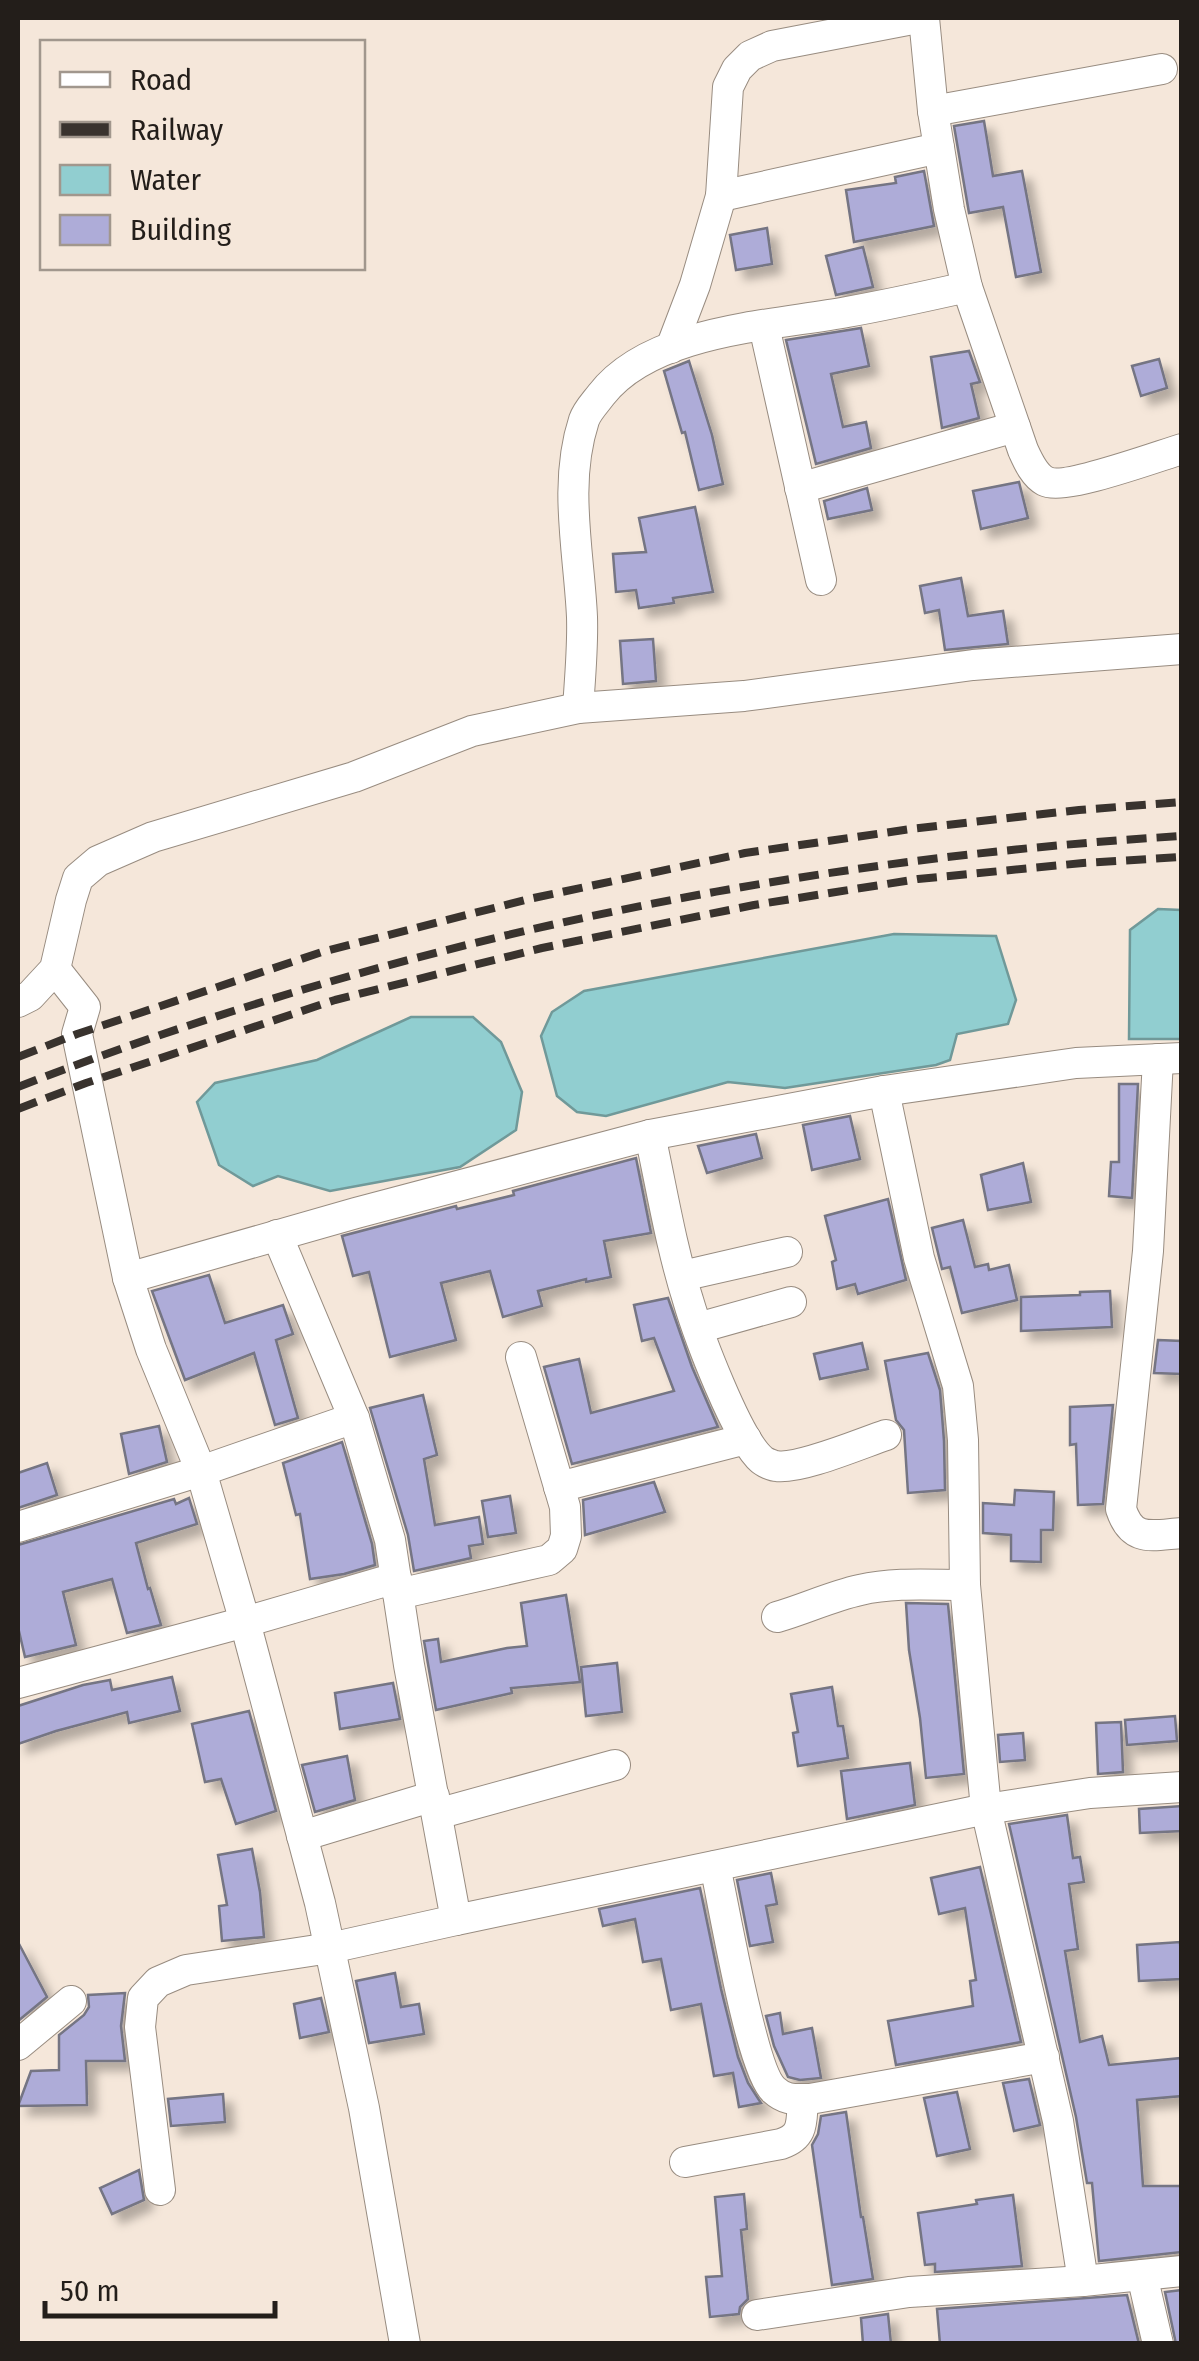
<svg xmlns="http://www.w3.org/2000/svg" width="1199" height="2361" font-family="'Fira Sans Condensed',sans-serif">
<style>
.water{fill:#91ced0;stroke:#709999;stroke-width:2.5}
.building{fill:#aeacd8;stroke:#747483;stroke-width:2.5;filter:url(#shadow)}
.lines{fill:none;stroke-linecap:round;stroke-linejoin:round}
.minor-casing{stroke:#988c80;stroke-width:32}
.minor{stroke:#fff;stroke-width:30}
.rail{stroke:#39332e;stroke-width:8;stroke-dasharray:20 10;stroke-linecap:butt}
</style>
<defs>
<filter id="shadow"><feDropShadow dx="9" dy="9" stdDeviation="5" flood-color="#0004"/></filter>
</defs>
<rect width="100%" height="100%" fill="#f5e7da"/>
<g class="water">
<path d="M1158,909L1181,910V1039H1129L1130,930Z"/>
<path d="M894,934L996,936L1016,1000L1008,1024L957,1034L950,1060L936,1065L785,1088L728,1082L606,1116L577,1112L557,1096L541,1036L552,1012L584,991Z"/>
<path d="M411,1017H473L501,1042L522,1092L516,1130L460,1167L330,1191L278,1176L253,1186L219,1165L197,1102L215,1083L317,1060Z"/>
</g>
<g class="building">
<path d="M984,121L993,176L1022,171L1041,272L1016,277L1003,207L969,213L954,126Z"/>
<path d="M924,171L934,226L854,242L846,190L896,183L895,177Z"/>
<path d="M767,228L772,264L736,270L730,235Z"/>
<path d="M863,247L873,287L836,295L826,256Z"/>
<path d="M861,328L869,366L831,374L843,427L866,422L871,448L816,464L786,340Z"/>
<path d="M969,351L980,382L971,384L979,418L942,428L931,357Z"/>
<path d="M1159,359L1167,388L1141,396L1132,366Z"/>
<path d="M689,361L712,435L723,484L699,490L685,432L682,433L664,371Z"/>
<path d="M1019,482L1028,518L981,529L973,491Z"/>
<path d="M867,488L872,510L828,519L824,501Z"/>
<path d="M695,507L713,592L673,598L674,603L639,608L636,590L616,592L613,554L646,552L639,518Z"/>
<path d="M961,578L968,616L1003,611L1008,644L945,650L939,610L925,613L920,586Z"/>
<path d="M653,639L656,681L623,684L620,641Z"/>
<path d="M1119,1084H1138L1132,1198L1109,1196L1111,1162H1119Z"/>
<path d="M850,1116L860,1159L812,1170L803,1125Z"/>
<path d="M756,1134L762,1158L707,1173L698,1146Z"/>
<path d="M636,1158L651,1233L604,1241L611,1277L586,1282V1279L538,1291L542,1306L503,1317L490,1271L441,1283L456,1340L390,1357L369,1272L353,1276L342,1236L456,1206L457,1209L514,1195L513,1191Z"/>
<path d="M1023,1163L1031,1202L988,1210L981,1175Z"/>
<path d="M888,1199L906,1280L858,1294L855,1284L837,1289L832,1262L836,1260L825,1216Z"/>
<path d="M963,1220L975,1267L988,1264L989,1270L1009,1265L1017,1300L962,1313L950,1267L942,1269L932,1228Z"/>
<path d="M209,1275L225,1323L283,1305L293,1334L276,1340L298,1418L275,1425L254,1353L185,1380L152,1291Z"/>
<path d="M1110,1291L1112,1327L1021,1331V1297L1080,1295V1292Z"/>
<path d="M668,1298L692,1367L718,1427L572,1464L544,1367L579,1359L591,1413L674,1391L654,1338L642,1341L634,1305Z"/>
<path d="M1158,1340L1182,1341V1374L1154,1373Z"/>
<path d="M862,1343L868,1369L820,1379L814,1354Z"/>
<path d="M928,1353L940,1390L944,1441L945,1490L908,1493L904,1430L896,1420L885,1361Z"/>
<path d="M423,1395L437,1455L424,1459L435,1525L479,1517L483,1544L469,1546L471,1558L414,1571L408,1535L370,1408Z"/>
<path d="M1113,1405L1103,1504L1078,1505L1076,1444L1070,1445V1407Z"/>
<path d="M159,1426L167,1462L129,1474L121,1434Z"/>
<path d="M342,1442L372,1544L375,1565L344,1574L310,1579L300,1514L296,1515L283,1463Z"/>
<path d="M47,1463L57,1495L18,1508V1473Z"/>
<path d="M654,1482L665,1512L585,1535L583,1500Z"/>
<path d="M1015,1490L1054,1492L1053,1530H1041V1562L1011,1561V1535L983,1533V1503L1014,1505Z"/>
<path d="M510,1496L516,1533L488,1537L482,1501Z"/>
<path d="M189,1498L197,1524L136,1543L148,1589L150,1588L161,1625L127,1633L112,1579L63,1592L76,1645L25,1657L18,1627V1545L174,1499L176,1504Z"/>
<path d="M566,1595L580,1682L511,1688L512,1693L436,1710L424,1641L438,1639L441,1662L507,1648L527,1646L521,1603Z"/>
<path d="M906,1603L948,1604L964,1774L926,1778L920,1718L909,1650Z"/>
<path d="M617,1663L622,1712L586,1716L581,1667Z"/>
<path d="M172,1677L180,1711L129,1723L127,1712L56,1731L18,1744V1706L83,1685L110,1680L112,1690Z"/>
<path d="M393,1683L400,1719L340,1729L335,1693Z"/>
<path d="M832,1687L838,1726H843L848,1758L798,1766L793,1733L798,1732L791,1694Z"/>
<path d="M249,1711L276,1811L236,1824L221,1779L205,1782L192,1724Z"/>
<path d="M1175,1716L1177,1741L1127,1745L1125,1720Z"/>
<path d="M1121,1722L1123,1772L1098,1774L1096,1723Z"/>
<path d="M1023,1733L1025,1760L1000,1762L998,1735Z"/>
<path d="M347,1756L355,1800L315,1812L302,1765Z"/>
<path d="M910,1763L915,1805L847,1819L841,1771Z"/>
<path d="M1182,1806V1831L1140,1833L1139,1809Z"/>
<path d="M1067,1815L1073,1858L1080,1857L1084,1882L1069,1884L1078,1949L1065,1951L1080,2042L1102,2036L1109,2065L1182,2058V2096L1137,2100L1143,2186H1182V2252L1099,2261L1092,2183H1087L1076,2117L1009,1824Z"/>
<path d="M252,1849L260,1892L264,1937L222,1941L219,1906L227,1905L218,1855Z"/>
<path d="M980,1867L1021,2042L896,2065L888,2021L973,2006L970,1981L976,1980L965,1908L939,1914L931,1878Z"/>
<path d="M771,1873L777,1904L766,1906L773,1942L750,1946L737,1880Z"/>
<path d="M700,1888L721,1989L738,2057L748,2083L761,2103L739,2107L733,2073L714,2076L701,2004L671,2010L661,1959L643,1962L635,1919L603,1926L599,1909Z"/>
<path d="M18,1942L47,1997L18,2021Z"/>
<path d="M1180,1942L1182,1979L1139,1981L1137,1945Z"/>
<path d="M395,1973L401,2007L419,2004L424,2034L369,2043L356,1981Z"/>
<path d="M125,1993L121,2026L125,2061H86L87,2105L18,2106L31,2071L59,2070V2035L84,2015L89,2007L88,1995Z"/>
<path d="M321,1998L329,2032L300,2038L294,2004Z"/>
<path d="M780,2013L783,2034L812,2028L821,2078L800,2080L788,2077L774,2046L766,2016Z"/>
<path d="M1029,2079L1040,2125L1014,2131L1003,2083Z"/>
<path d="M957,2092L970,2149L937,2156L924,2098Z"/>
<path d="M223,2094L225,2122L171,2126L168,2099Z"/>
<path d="M846,2112L861,2217H863L873,2279L832,2285L812,2145L818,2134L821,2116Z"/>
<path d="M139,2170L144,2200L112,2214L100,2188Z"/>
<path d="M744,2194L747,2229L741,2230L748,2299L740,2307L739,2314L710,2317L706,2277L722,2276L715,2197Z"/>
<path d="M1013,2195L1022,2266L935,2272V2264L925,2265L918,2213L977,2204L976,2200Z"/>
<path d="M1182,2290V2344H1176L1165,2292Z"/>
<path d="M1127,2295L1139,2344H940L937,2309Z"/>
<path d="M888,2314L891,2344H863L861,2318Z"/>
</g>
<g class="lines">
<g class="minor-casing">
<g id="minor">
<path d="M924,18L933,111L949,209L967,287L1023,450C1028,461 1034,475 1045,481C1064,491 1158,456 1182,449"/>
<path d="M933,111L1162,69"/>
<path d="M721,196L939,148"/>
<path d="M764,326L821,580"/>
<path d="M671,348L695,285L721,196L728,87L737,69L750,56L772,46L918,18"/>
<path d="M800,488L1015,427"/>
<path d="M578,708C580,678 583,647 582,617C579,552 563,484 584,420C587,411 595,403 601,395C651,330 771,326 847,312C887,305 927,296 967,287"/>
<path d="M55,969L85,1007L77,1034L128,1278"/>
<path d="M18,1002L30,996L55,969L71,900L78,878L98,861L153,837L354,777L472,731L578,708L744,696L973,665L1182,649"/>
<path d="M1158,1059L1148,1251L1121,1509C1132,1543 1152,1535 1182,1533"/>
<path d="M884,1091L919,1258L958,1386L963,1440L965,1585L986,1809L1058,2121L1083,2281"/>
<path d="M650,1135C662,1190 671,1247 688,1300C698,1334 737,1439 762,1460C764,1462 773,1466 776,1466C799,1470 862,1443 886,1435"/>
<path d="M682,1276L787,1252"/>
<path d="M698,1328L791,1302"/>
<path d="M559,1487L746,1439"/>
<path d="M18,1527L201,1471L354,1418"/>
<path d="M396,1578L245,1622L320,1903L364,2108L405,2344"/>
<path d="M398,1594L549,1560L562,1549L566,1536L565,1507L521,1357"/>
<path d="M777,1617C805,1609 832,1596 860,1590C894,1582 931,1585 965,1585"/>
<path d="M18,1683L245,1622L201,1471L151,1349L128,1278L356,1213L650,1135L884,1091L1076,1063L1182,1058"/>
<path d="M437,1814L615,1765"/>
<path d="M302,1836L434,1796"/>
<path d="M715,1866C724,1905 751,2070 774,2090C786,2101 795,2099 810,2099L1044,2057"/>
<path d="M456,1920L986,1809L1090,1793L1182,1787"/>
<path d="M18,2045L71,2001"/>
<path d="M685,2162L781,2144C805,2136 801,2121 803,2099"/>
<path d="M160,2190L140,2027L143,1998L158,1982L186,1970L330,1948L456,1920L409,1665L390,1540L354,1418L277,1235"/>
<path d="M1142,2275L1158,2344"/>
<path d="M757,2315L909,2292L1083,2281L1182,2271"/>
</g>
</g>
<use href="#minor" class="minor"/>
<g class="rail">
<path d="M18,1057L77,1034L322,952L529,899L745,853L911,829L1079,810L1182,802"/>
<path d="M18,1087C388,943 785,860 1182,836"/>
<path d="M18,1109L86,1083L335,1000L542,948L754,905L918,879L1083,863L1182,857"/>
</g>
</g>
<rect width="1199" height="2361" fill="none" stroke="#231e1a" stroke-width="40"/>
<rect x="40" y="40" width="325" height="230" fill="#f5e7da" stroke="#a1978d" stroke-width="2.5"/>
<rect x="60" y="72" width="50" height="15" fill="#ffffff" stroke="#a1978d" stroke-width="2.5"/>
<text x="130" y="90" font-size="30" fill="#231e1a">Road</text>
<rect x="60" y="122" width="50" height="15" fill="#39332e" stroke="#a1978d" stroke-width="2.5"/>
<text x="130" y="140" font-size="30" fill="#231e1a">Railway</text>
<rect x="60" y="165" width="50" height="30" fill="#91ced0" stroke="#a1978d" stroke-width="2.5"/>
<text x="130" y="190" font-size="30" fill="#231e1a">Water</text>
<rect x="60" y="215" width="50" height="30" fill="#aeacd8" stroke="#a1978d" stroke-width="2.5"/>
<text x="130" y="240" font-size="30" fill="#231e1a">Building</text>
<path d="M45 2301v15h230v-15" fill="none" stroke="#231e1a" stroke-width="5"/>
<text x="60" y="2301" font-size="30" fill="#231e1a" stroke="#f5e7da" stroke-width="8" paint-order="stroke">50 m</text>
</svg>
